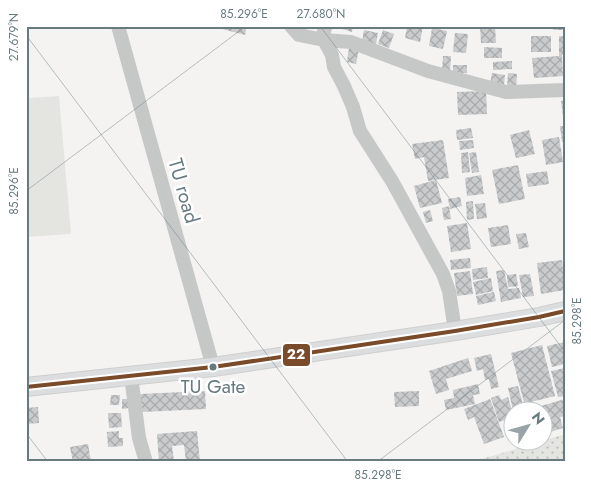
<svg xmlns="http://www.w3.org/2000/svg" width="591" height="488" font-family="Jost,sans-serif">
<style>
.grass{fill:url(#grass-dots)}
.green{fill:#e4e5e0}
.building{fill:url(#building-cross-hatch)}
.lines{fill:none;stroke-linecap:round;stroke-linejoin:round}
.major-casing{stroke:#cfcfcf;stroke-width:20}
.minor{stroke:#c6c8c8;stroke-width:14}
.major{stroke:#dcddde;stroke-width:18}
.bus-1-casing{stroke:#fff;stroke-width:8}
.bus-1{stroke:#7a4b2a;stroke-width:4}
.ticks{fill:none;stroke:#667a80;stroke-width:1;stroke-opacity:0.45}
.bus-dot{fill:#667a80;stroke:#fff;stroke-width:2}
.labels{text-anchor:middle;stroke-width:5;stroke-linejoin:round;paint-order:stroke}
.bus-label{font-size:19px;fill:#667a80;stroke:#fff}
.street-label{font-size:20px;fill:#667a80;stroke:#fff}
.line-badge{stroke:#fff;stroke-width:2}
.badge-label{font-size:14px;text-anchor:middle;font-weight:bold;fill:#fff}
.neatline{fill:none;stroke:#667a80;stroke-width:2}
.ticks-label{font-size:12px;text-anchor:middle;fill:#667a80}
</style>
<defs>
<pattern id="grass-dots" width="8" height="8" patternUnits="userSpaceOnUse" patternTransform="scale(1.25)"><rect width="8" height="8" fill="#e4e5e0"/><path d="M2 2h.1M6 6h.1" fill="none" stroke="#bdbfbb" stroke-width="1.8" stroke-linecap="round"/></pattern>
<pattern id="building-cross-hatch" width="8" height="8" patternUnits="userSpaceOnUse" patternTransform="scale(1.25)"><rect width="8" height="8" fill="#cacbcc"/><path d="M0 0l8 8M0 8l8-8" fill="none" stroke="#a8aaab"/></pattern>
</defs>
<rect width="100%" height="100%" fill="#f4f3f2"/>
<path class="grass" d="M565,434V462H472Z"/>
<path class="green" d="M59,96L71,234L26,237V98Z"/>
<g class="building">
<path d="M211,26H247L245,35Z"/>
<path d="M332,26H353L352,32Z"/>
<path d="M407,26H423L420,42L405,38Z"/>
<path d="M463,26H475L474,29L463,27Z"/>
<path d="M480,26H495L496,43H481Z"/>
<path d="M526,26H547V29L526,28Z"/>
<rect x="553" y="26" width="12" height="4"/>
<path d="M432,28L447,31L443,49L429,46Z"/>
<path d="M364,30L378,33L376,44L362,42Z"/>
<path d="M383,30L394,34L389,48L378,44Z"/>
<path d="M455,33L468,34L466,53L453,52Z"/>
<rect x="531" y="36" width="20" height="16"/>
<path d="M559,36H565V55H562L563,76L534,78L532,58L559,56Z"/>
<path d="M349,47L359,49L356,64L347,62Z"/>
<path d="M484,47L502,48V58H484Z"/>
<path d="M443,56H451L450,72L442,71Z"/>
<path d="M512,61V69L493,70V62Z"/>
<rect x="453" y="65" width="14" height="8"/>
<path d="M492,73L505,75L504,86L490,85Z"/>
<path d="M508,73L517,74L516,88L507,87Z"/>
<path d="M486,91L487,114L458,115L457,92Z"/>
<path d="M565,100V124H564L561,101Z"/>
<path d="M560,126H565V141L562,142Z"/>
<path d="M471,128L473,138L457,140L456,130Z"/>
<path d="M529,130L535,154L516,158L510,135Z"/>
<path d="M559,137L563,162L546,165L542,140Z"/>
<path d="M443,140L449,178L428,181L424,157L415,159L412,144Z"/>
<path d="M473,140L474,148L460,150L459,141Z"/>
<path d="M468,152L470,172L462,173L461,153Z"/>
<path d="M476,152L479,172L472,173L469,153Z"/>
<path d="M518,165L525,199L499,204L492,170Z"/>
<path d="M547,171L549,184L528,187L526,174Z"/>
<path d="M481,175L484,194L467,196L465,178Z"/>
<path d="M436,180L442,203L420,208L414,186Z"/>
<path d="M460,197L462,206L450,209L448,199Z"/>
<path d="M473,201L474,219L467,220L466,202Z"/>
<path d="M485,203L487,218L477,219L475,204Z"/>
<path d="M449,206L451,219L444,220L442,208Z"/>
<path d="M430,210L433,221L426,223L423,212Z"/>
<path d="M467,223L471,249L451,252L447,226Z"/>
<path d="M508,225L511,244L491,247L488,228Z"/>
<path d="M526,233L529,247L519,249L516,234Z"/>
<path d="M470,258L471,268L451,270L450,260Z"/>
<path d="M562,260L565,290L541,294L537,263Z"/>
<path d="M487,267L488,278L473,280L472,269Z"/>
<path d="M504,270L508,289L519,288L521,298L501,302L496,271Z"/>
<path d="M470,271L473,294L457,296L454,273Z"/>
<path d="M516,274L518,286L508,287L507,275Z"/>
<path d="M530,274L534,296L523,297L519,275Z"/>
<path d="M491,278L493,291L476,295L473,282Z"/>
<path d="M494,292L496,301L478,305L476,296Z"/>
<path d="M565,342V364L552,367L547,346Z"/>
<path d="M542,345L555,396L531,402L533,410H526L511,353Z"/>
<path d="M491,354L499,387L491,389L489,379L485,380L483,369L477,371L474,358Z"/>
<path d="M468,358L472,371L446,379L449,390L436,394L429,371Z"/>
<path d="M565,368V396L558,397L551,371Z"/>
<path d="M478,384L480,394L473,395L475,404L446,410L444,400L454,398L453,390Z"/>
<path d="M518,386L524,409L513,410L508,388Z"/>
<path d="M205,391L206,409L141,412L140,394Z"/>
<path d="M419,391V406L395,407L394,392Z"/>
<path d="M111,395H120L119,405H110Z"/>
<path d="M499,395L501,400L508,397L514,417L499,422L491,398Z"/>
<path d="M122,399H129L130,408L122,409Z"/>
<path d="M490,399L504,437L484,444L474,417L468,420L464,409Z"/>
<path d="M565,399V416L560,417L563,428L544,434V410H535L534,408Z"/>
<path d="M38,407L39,423L26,424V408Z"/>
<path d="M108,413H121L122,427L109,428Z"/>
<path d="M514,418V437H513L508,420Z"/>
<path d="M119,431V438H123V446L108,447L107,432Z"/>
<path d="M197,431L200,462H186L184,445L172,446L174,462H159L157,434Z"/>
<path d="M88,444L91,461L73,462L70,447Z"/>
</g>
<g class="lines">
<g class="major-casing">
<path id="major" d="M26,387L213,367L455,331L539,317L565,311"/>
</g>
<g class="minor">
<path d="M118,26L213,367"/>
<path d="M291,26L299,35L324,40L351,42L428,71L506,92L565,90"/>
<path d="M326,26L324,31V40L332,55L334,67L344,86L353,107L360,131L392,181L443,274L449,291L455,331"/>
<path d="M131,376L139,438L146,462"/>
</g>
<use href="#major" class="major"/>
<g class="bus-1-casing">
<path id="bus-1" d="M26,387L213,367L455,331L539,317L565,311"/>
</g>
<use href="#bus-1" class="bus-1"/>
</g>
<path class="ticks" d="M320,26L565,352M26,35L348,462M26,191L246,26M26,433L48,462M377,462L565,320"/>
<circle class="bus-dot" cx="213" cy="367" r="4.5"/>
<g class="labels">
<g class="bus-label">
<text x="213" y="393">TU Gate</text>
</g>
<g class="street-label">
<text transform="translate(184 191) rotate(74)" y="7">TU road</text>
</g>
</g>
<rect class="line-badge" x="282" y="343" width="29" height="24" rx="5" fill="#7a4b2a"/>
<g class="badge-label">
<text x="296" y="359">22</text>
</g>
<rect width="591" height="488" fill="none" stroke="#ffffff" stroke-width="55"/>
<g transform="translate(528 426) rotate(53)"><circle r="24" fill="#ffffff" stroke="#c2cacc"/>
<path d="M0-4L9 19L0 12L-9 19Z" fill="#98a4a8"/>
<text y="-8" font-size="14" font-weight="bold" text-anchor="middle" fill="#667a80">N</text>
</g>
<rect x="28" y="28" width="536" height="432" class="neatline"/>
<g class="ticks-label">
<text x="244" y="18">85.296°E</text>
<text x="321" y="18">27.680°N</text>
<text transform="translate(14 37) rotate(-90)" y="4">27.679°N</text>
<text transform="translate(14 191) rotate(-90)" y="4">85.296°E</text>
<text transform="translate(577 321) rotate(-90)" y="4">85.298°E</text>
<text x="378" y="479">85.298°E</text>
</g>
</svg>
